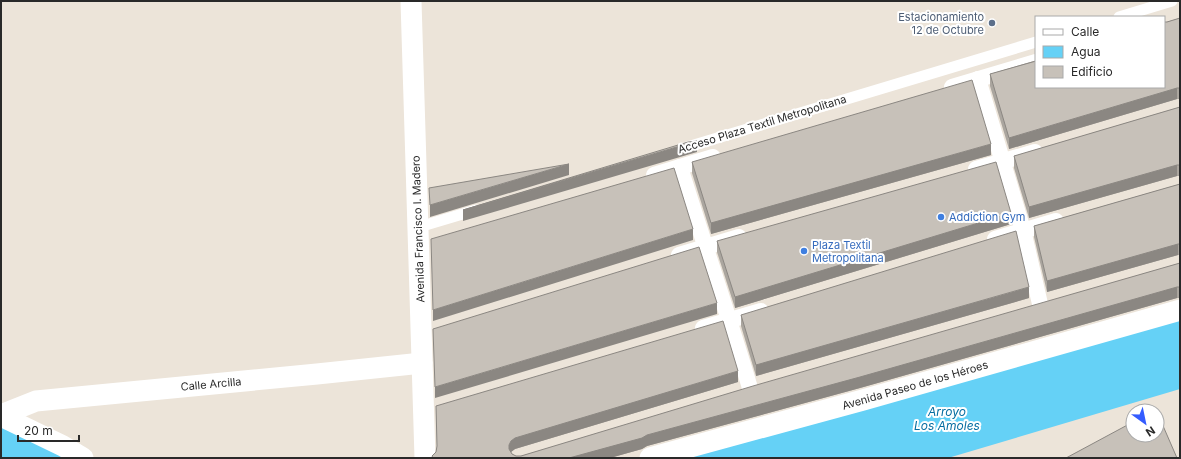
<svg xmlns="http://www.w3.org/2000/svg" width="1181" height="459" font-family="Inter,sans-serif">
<style>
.water{fill:#65d1f6}
.lines{fill:none;stroke-linecap:round;stroke-linejoin:round}
.service{stroke:#fff;stroke-width:11}
.pedestrian{stroke:#fff;stroke-width:16}
.minor{stroke:#fff;stroke-width:21}
.wall{fill:#aba69f}
.shaded-wall{fill:#8b8782}
.building{fill:#c7c1b9;stroke:#8b8782}
.service-dot{fill:#5c6f8a;stroke:#fff;stroke-width:1.5}
.shop-dot{fill:#3f7fe0;stroke:#fff;stroke-width:1.5}
.labels{text-anchor:middle;stroke-width:4;stroke-linejoin:round;paint-order:stroke}
.service-label{font-size:11px;fill:#4e5e75;stroke:#fff;text-anchor:end}
.street-label{font-size:11px;fill:#292929;stroke:#fff}
.shop-label{font-size:11px;fill:#366cbe;stroke:#fff;text-anchor:start}
.water-label{font-size:12px;font-style:italic;fill:#056da1;stroke:#fff}
</style>
<rect width="100%" height="100%" fill="#ece4d9"/>
<g class="water">
<path d="M1180,313V389L948,458H659Z"/>
<path d="M1,422L75,458H1Z"/>
</g>
<g class="lines">
<g class="service">
<path d="M1119,17L1172,1"/>
<path d="M684,148L1036,42"/>
<path d="M419,227L476,210"/>
</g>
<g class="pedestrian">
<path d="M978,79L1023,230L1040,304"/>
<path d="M952,87L1036,62"/>
<path d="M680,167C703,241 728,314 750,388"/>
<path d="M976,169L1035,152"/>
<path d="M654,175L713,157"/>
<path d="M995,239L1056,221"/>
<path d="M679,255L739,237"/>
<path d="M703,328L761,311"/>
</g>
<g class="minor">
<path d="M411,1L425,458"/>
<path d="M1,415L36,401L317,374L422,363"/>
<path d="M1,416L63,446L83,458"/>
<path d="M650,458L863,400L1180,310"/>
</g>
</g>
<g class="wall">
<path d="M1180,18V99H1177L1009,149L990,86V74Z"/>
<path d="M1180,107V176H1177L1029,218L1014,168V156Z"/>
<path d="M991,155L711,234L692,173V162Z"/>
<path d="M1180,184V255H1178L1047,292L1034,237V226Z"/>
<path d="M1011,224L735,308L717,252V241Z"/>
<path d="M1180,263V298H1177L860,388L647,446L642,449L610,458H432L436,452L437,448L436,406L738,382L515,449L511,452L512,454L516,456H521Z"/>
<path d="M1029,298L756,376L741,326V315Z"/>
</g>
<g class="shaded-wall">
<path d="M1177,88V99L1009,149V138Z"/>
<path d="M697,141V152L463,221V210Z"/>
<path d="M991,144V155L711,234V223Z"/>
<path d="M569,164V175L430,217V205Z"/>
<path d="M1177,165V176L1029,218V207Z"/>
<path d="M1011,213V224L735,308V297Z"/>
<path d="M693,229V240L433,321V310Z"/>
<path d="M1178,244V255L1047,292V281Z"/>
<path d="M1029,287V298L756,376V365Z"/>
<path d="M1177,287V298L860,388L647,446L642,449L610,458H569L647,435Z"/>
<path d="M717,303V314L435,398V387Z"/>
<path d="M738,371V382L515,449L511,452L509,456V445L511,441L515,438Z"/>
</g>
<g class="building">
<path d="M1180,18V88H1177L1009,138L990,74L1036,61V87H1164V22H1167Z"/>
<path d="M972,80L991,144L711,223L692,162Z"/>
<path d="M1180,107V165H1177L1029,207L1014,156Z"/>
<path d="M697,141L463,210L688,142Z"/>
<path d="M996,162L1011,213L735,297L717,241Z"/>
<path d="M569,164L430,205L429,188Z"/>
<path d="M674,168L693,229L433,310L431,239Z"/>
<path d="M1180,184V244H1178L1047,281L1034,226Z"/>
<path d="M1016,231L1029,287L756,365L741,315Z"/>
<path d="M699,247L717,303L435,387L433,329Z"/>
<path d="M1180,263V287H1177L860,377L647,435L642,438L569,458H433L432,456L436,452L437,446L436,406L723,321L738,371L515,438L511,441L509,445V449L512,454L516,456H521L753,386Z"/>
<path d="M1157,412L1177,458H1066L1133,422V435H1157Z"/>
</g>
<circle class="service-dot" cx="992" cy="23" r="4"/>
<g class="shop-dot">
<circle cx="941" cy="217" r="4"/>
<circle cx="804" cy="251" r="4"/>
</g>
<g class="labels">
<g class="service-label">
<text x="984" y="21">Estacionamiento<tspan x="984" dy="13">12 de Octubre</tspan></text>
</g>
<g class="street-label">
<text transform="translate(762 124) rotate(-17)" y="4">Acceso Plaza Textil Metropolitana</text>
<text transform="translate(418 229) rotate(-92)" y="4">Avenida Francisco I. Madero</text>
<text transform="translate(211 384) rotate(-5)" y="4">Calle Arcilla</text>
<text transform="translate(915 385) rotate(-16)" y="4">Avenida Paseo de los Héroes</text>
</g>
<g class="shop-label">
<text x="949" y="221">Addiction Gym</text>
<text x="812" y="249">Plaza Textil<tspan x="812" dy="13">Metropolitana</tspan></text>
</g>
<g class="water-label">
<text x="947" y="416">Arroyo<tspan x="947" dy="14">Los Amoles</tspan></text>
</g>
</g>
<rect width="1181" height="459" fill="none" stroke="#292929" stroke-width="4"/>
<rect x="1035" y="16" width="130" height="72" fill="#ffffff" stroke="#a9a9a9"/>
<rect x="1043" y="29" width="20" height="6" fill="#ffffff" stroke="#a9a9a9"/>
<text x="1071" y="36" font-size="12" fill="#292929">Calle</text>
<rect x="1043" y="46" width="20" height="12" fill="#65d1f6" stroke="#a9a9a9"/>
<text x="1071" y="56" font-size="12" fill="#292929">Agua</text>
<rect x="1043" y="66" width="20" height="12" fill="#c7c1b9" stroke="#a9a9a9"/>
<text x="1071" y="76" font-size="12" fill="#292929">Edificio</text>
<g transform="translate(1145 423) rotate(147)"><circle r="19" fill="#ffffff" stroke="#a9a9a9"/>
<path d="M0-3L7 15L0 10L-7 15Z" fill="#345cff"/>
<text y="-6" font-size="11" font-weight="bold" text-anchor="middle" fill="#292929">N</text>
</g>
<path d="M18 435v6h61v-6" fill="none" stroke="#292929" stroke-width="2"/>
<text x="24" y="435" font-size="12" fill="#292929" stroke="#ffffff" stroke-width="3" paint-order="stroke">20 m</text>
</svg>
